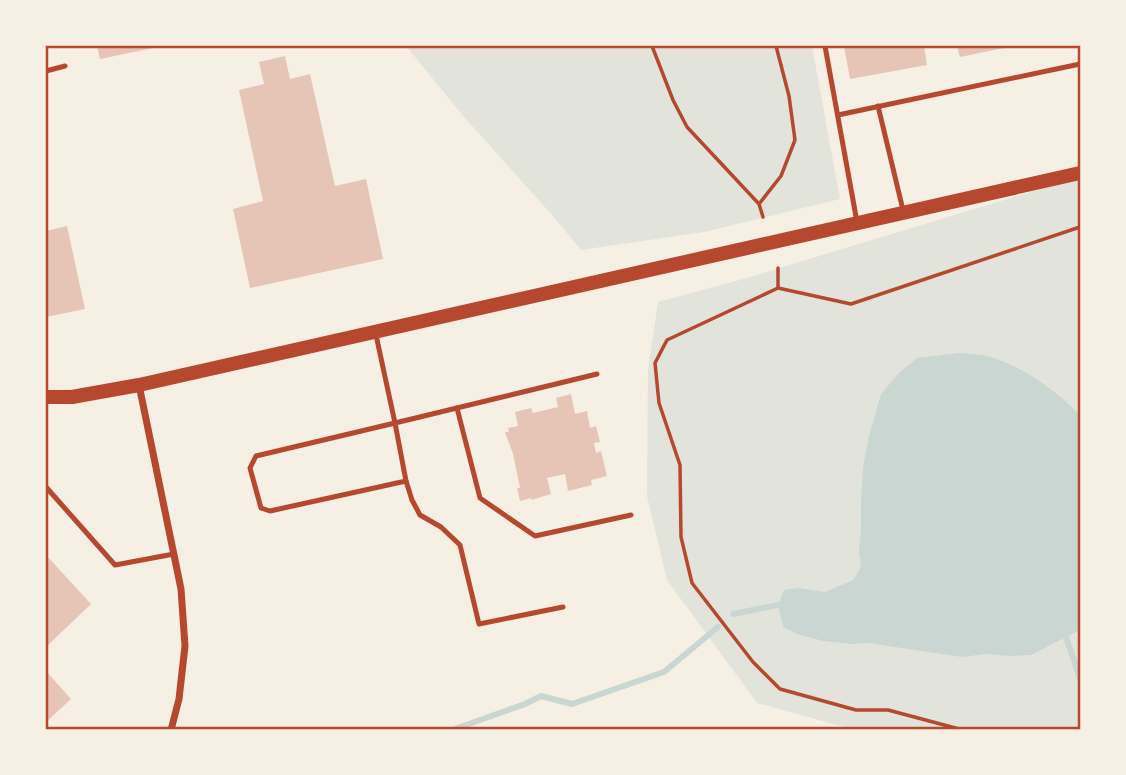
<svg xmlns="http://www.w3.org/2000/svg" width="1126" height="775" font-family="'Space Grotesk',sans-serif">
<style>
.green{fill:#e2e4dc}
.water{fill:#c9d6d2}
.lines{fill:none;stroke-linecap:round;stroke-linejoin:round}
.stream{stroke:#c9d6d2;stroke-width:6}
.building{fill:#e6c5b7}
.path{stroke:#b5482f;stroke-width:3.5}
.service{stroke:#b5482f;stroke-width:5}
.minor{stroke:#b5482f;stroke-width:7}
.secondary{stroke:#b5482f;stroke-width:14}
.neatline{fill:none;stroke:#b5482f;stroke-width:2.5}
</style>
<rect width="100%" height="100%" fill="#f6efe4"/>
<g class="green">
<path d="M406,46H812L840,199L704,232L581,250L553,216L464,117Z"/>
<path d="M1080,177V729H852L757,703L667,580L647,496L648,370L658,302L743,279Z"/>
</g>
<path class="water" d="M960,353C969,354 979,354 987,356C1023,366 1055,390 1080,415V630L1031,655L1010,656L986,654L962,657L868,643L852,644L823,641L797,634L783,627L778,605L784,590L798,588L825,592L853,580L861,567L859,552L861,531V502L863,468L869,436L881,394L899,373L917,358Z"/>
<g class="lines">
<g class="stream">
<path d="M733,614L778,605L785,606"/>
<path d="M1064,631L1080,678"/>
<path d="M452,730L525,704L541,696L572,704L664,672L718,627"/>
</g>
</g>
<g class="building">
<path d="M97,46H158V47L100,59Z"/>
<path d="M844,46H924L927,65L850,79Z"/>
<path d="M957,46H1009V47L960,57Z"/>
<path d="M285,56L290,79L310,74L335,186L366,179L383,259L250,288L233,209L263,201L239,90L264,84L259,62Z"/>
<path d="M67,226L85,309L46,317V231Z"/>
<path d="M571,394L575,414L587,411L590,428L596,426L600,442L594,443L596,453L601,451L607,476L591,480L592,485L568,491L565,474L547,478L551,494L531,500V498L520,501L517,488H520L513,454L505,432H509L508,428L518,426L515,412L531,408L533,413L558,407L556,398Z"/>
<path d="M46,555L91,604L46,647Z"/>
<path d="M46,671L71,699L46,722Z"/>
</g>
<g class="lines">
<g class="path">
<path d="M652,46L673,100L687,127L759,204L763,217"/>
<path d="M759,204L781,176L795,140L789,96L776,46"/>
<path d="M778,288V268"/>
<path d="M963,730L888,710H856L780,689L753,662L692,583L681,537L680,465L659,403L655,363L667,340L778,288L851,304L1080,227"/>
</g>
<g class="service">
<path d="M825,46L857,222"/>
<path d="M46,71L65,66"/>
<path d="M878,106L903,210"/>
<path d="M838,115L1080,64"/>
<path d="M376,335L395,423L597,374"/>
<path d="M457,408L480,498L535,536L631,515"/>
<path d="M395,423L406,481L270,511L261,508L250,468L256,456Z"/>
<path d="M406,481L412,500L420,515L441,527L460,545L479,624L563,607"/>
<path d="M46,487L115,565L174,554"/>
</g>
<path class="minor" d="M139,385L181,589L185,646L179,699L171,730"/>
<path class="secondary" d="M46,397H72L139,385L1080,173"/>
</g>
<rect width="1126" height="775" fill="none" stroke="#f6efe4" stroke-width="94"/>
<rect x="47" y="47" width="1032" height="681" class="neatline"/>
</svg>
